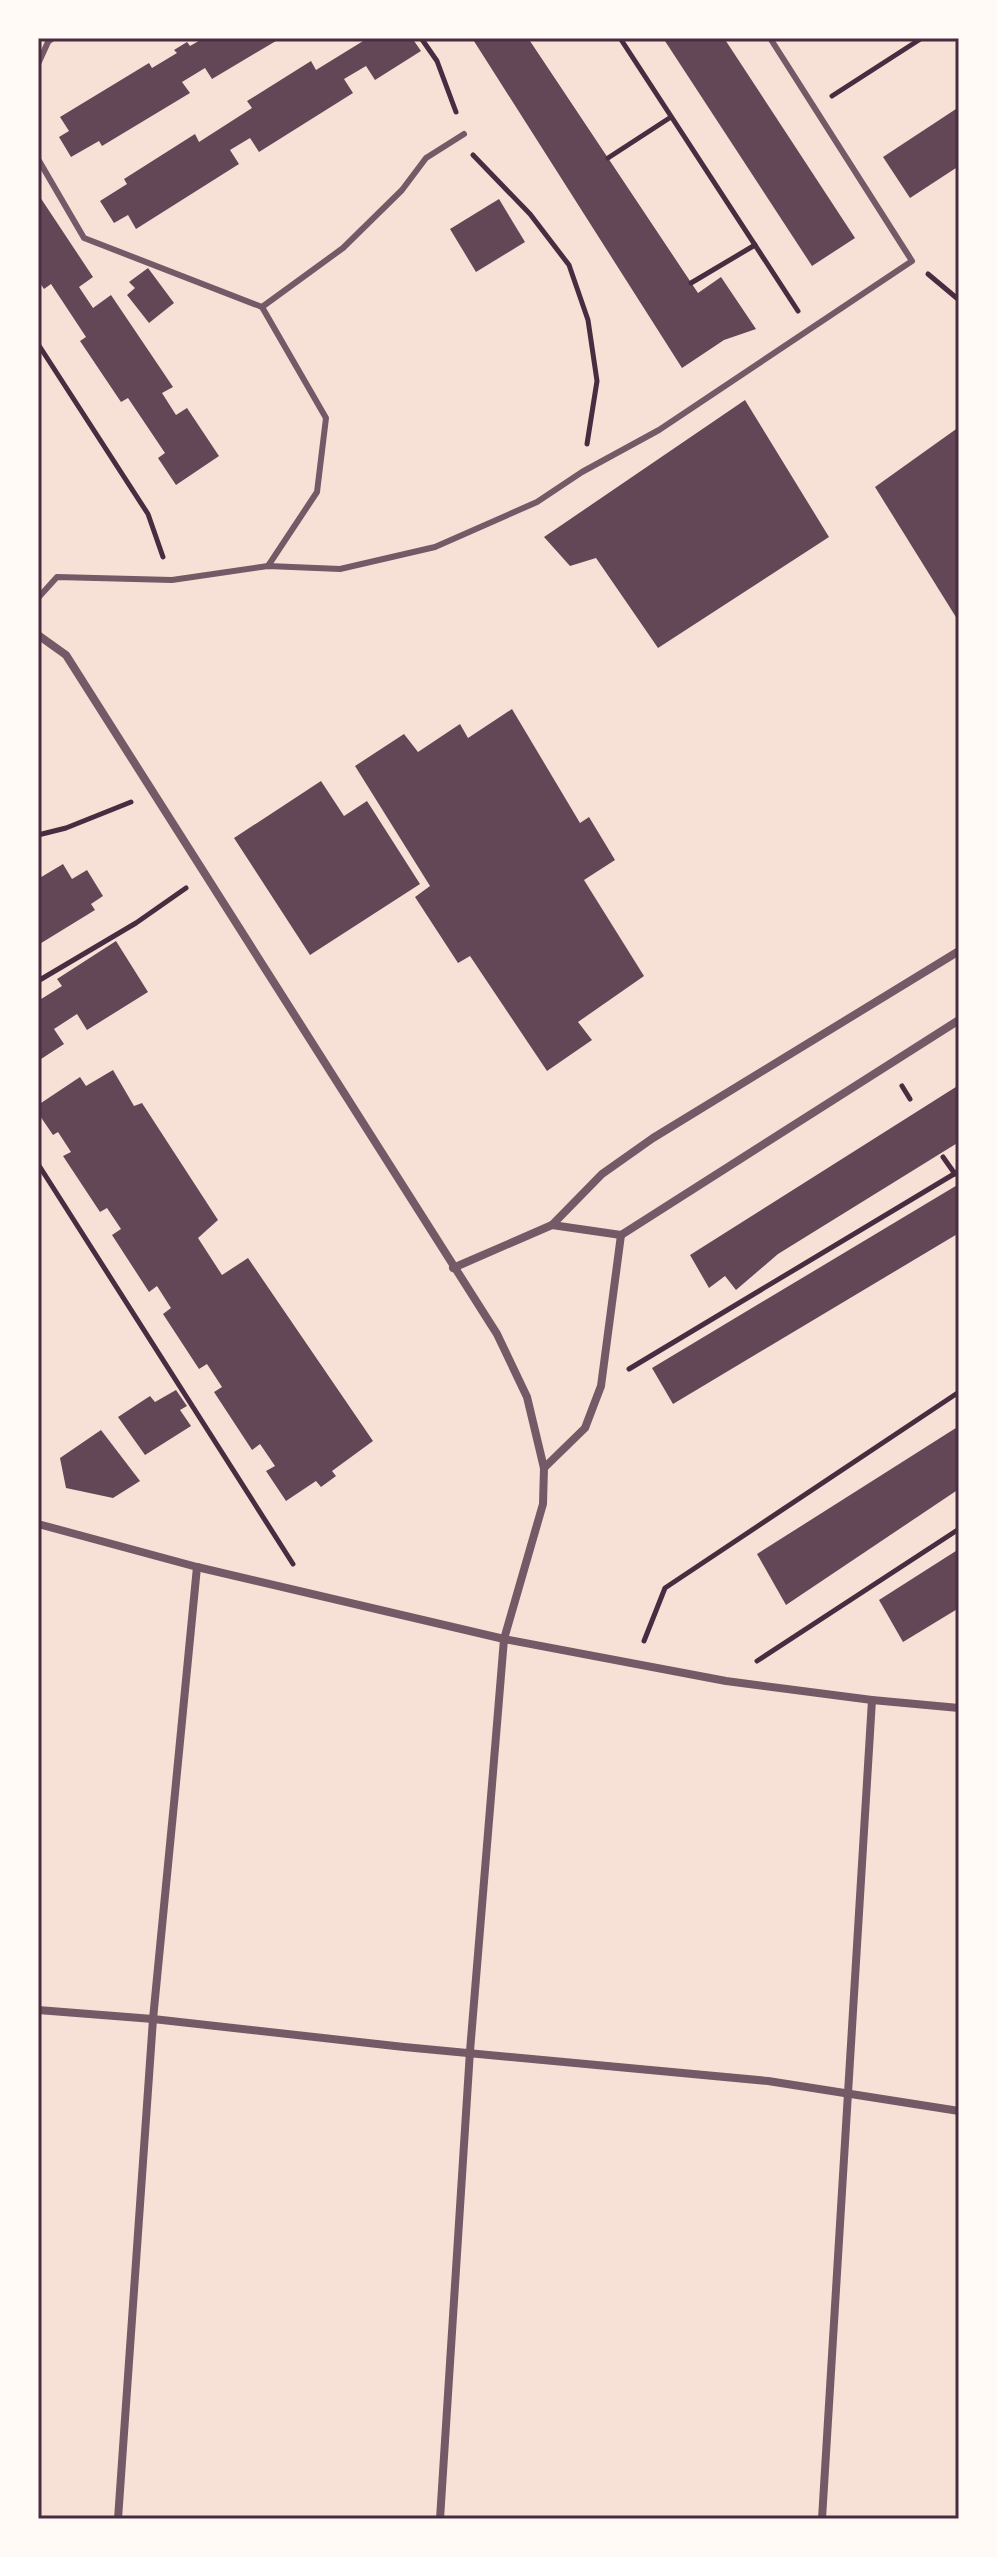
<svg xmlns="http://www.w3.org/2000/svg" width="997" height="2557" font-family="'PT Sans Narrow',sans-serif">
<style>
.building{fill:#644757}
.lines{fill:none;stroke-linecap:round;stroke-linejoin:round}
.path{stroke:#4a2c40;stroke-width:5}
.service{stroke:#755966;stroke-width:6}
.minor{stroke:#755966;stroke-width:8}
.neatline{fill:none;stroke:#4a2c40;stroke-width:3}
</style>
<rect width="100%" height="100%" fill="#f7e1d7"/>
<g class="building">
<path d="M204,38H281L212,79L205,68L182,82L190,93L102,146L99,141L71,157L59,137L69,131L60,117L149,63L152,68L177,53L174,50L187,42L190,46Z"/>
<path d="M368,38H412L421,51L375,80L366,66L344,79L353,93L259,152L250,138L230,150L239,164L136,229L128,215L114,223L100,201L127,184L124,179L195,134L199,142L252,108L247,101L311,61L316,70Z"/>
<path d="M472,38H528L698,293L721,277L756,329L724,340L682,368Z"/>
<path d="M663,38H724L855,238L812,266Z"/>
<path d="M959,107V166L910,198L883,157Z"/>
<path d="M38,194L93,277L79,287L93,308L111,295L173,387L162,393L176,415L187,408L219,456L176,485L158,458L165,453L128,398L121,402L80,341L86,337L51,284L44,289L38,280Z"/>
<path d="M499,199L525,242L476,272L450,229Z"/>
<path d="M148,268L174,303L149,323L127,295L135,288L129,282Z"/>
<path d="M745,400L829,537L658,648L596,558L570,566L544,537Z"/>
<path d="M959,427V622L875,487Z"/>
<path d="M512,709L580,823L589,817L615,860L584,880L644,976L578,1022L592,1040L547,1071L470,956L458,963L415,897L430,886L355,766L404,734L418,752L460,724L468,738Z"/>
<path d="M321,781L344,816L367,801L420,884L310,955L234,838Z"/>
<path d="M63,864L72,879L87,870L103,896L91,904L95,910L38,945V879Z"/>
<path d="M116,941L148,992L87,1030L77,1014L54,1029L64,1044L38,1061V1001L62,986L57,979Z"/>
<path d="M113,1070L134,1106L142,1103L218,1220L198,1238L222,1275L248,1258L373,1441L332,1471L336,1476L321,1487L316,1481L286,1501L266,1471L275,1466L260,1444L252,1450L214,1392L222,1387L207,1364L199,1369L163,1314L171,1308L157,1286L149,1292L112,1235L121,1229L107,1208L100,1212L63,1156L71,1152L58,1132L53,1135L38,1113V1105L80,1077L86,1086Z"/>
<path d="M959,1085V1142L778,1254L736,1290L725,1276L709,1288L690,1255Z"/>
<path d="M959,1184V1233L673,1404L652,1368Z"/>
<path d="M176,1390L187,1406L180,1410L191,1426L145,1455L118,1417L150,1396L155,1402Z"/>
<path d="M959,1426V1489L786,1605L757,1554Z"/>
<path d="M101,1430L140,1481L113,1498L66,1488L60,1458Z"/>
<path d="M959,1549V1608L903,1642L879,1600Z"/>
</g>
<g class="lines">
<g class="path">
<path d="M421,38L437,61L456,112"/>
<path d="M620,38L798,311"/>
<path d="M832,96L922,38"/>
<path d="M473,155L530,214L569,265L588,320L597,381L587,444"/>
<path d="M608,158L671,117"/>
<path d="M928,274L959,300"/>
<path d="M691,283L755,245"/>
<path d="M38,344L148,514L163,557"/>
<path d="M38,835L66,828L131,802"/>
<path d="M38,981L136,923L186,888"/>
<path d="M902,1086L910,1099"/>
<path d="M943,1157L955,1174"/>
<path d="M38,1164L293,1564"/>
<path d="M629,1369L959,1171"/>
<path d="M644,1641L665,1588L959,1392"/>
<path d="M757,1661L959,1529"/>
</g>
<g class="service">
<path d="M38,64L48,42L53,38"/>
<path d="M38,159L84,238L262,307L343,248L402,190L426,158L464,134"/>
<path d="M262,307L326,418L317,492L268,566"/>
<path d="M38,598L57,577L172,580L268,566L340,569L435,547L537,502L582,472L659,430L912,261L770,38"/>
</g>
<g class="minor">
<path d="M38,635L66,655L497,1334L527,1397L544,1468L543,1504L504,1639L470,2051L440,2519"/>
<path d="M552,1225L602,1174L653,1138L959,951"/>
<path d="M453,1268L552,1225L621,1235L959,1020"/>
<path d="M544,1468L585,1428L601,1386L621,1235"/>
<path d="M38,1524L197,1567L504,1639L726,1681L872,1700L959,1708"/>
<path d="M38,2010L153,2019L404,2047L768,2081L959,2111"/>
<path d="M118,2519L153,2019L197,1567"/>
<path d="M822,2519L872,1700"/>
</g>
</g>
<rect width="997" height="2557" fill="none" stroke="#fffaf5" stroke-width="80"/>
<rect x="40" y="40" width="917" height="2477" class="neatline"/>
</svg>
